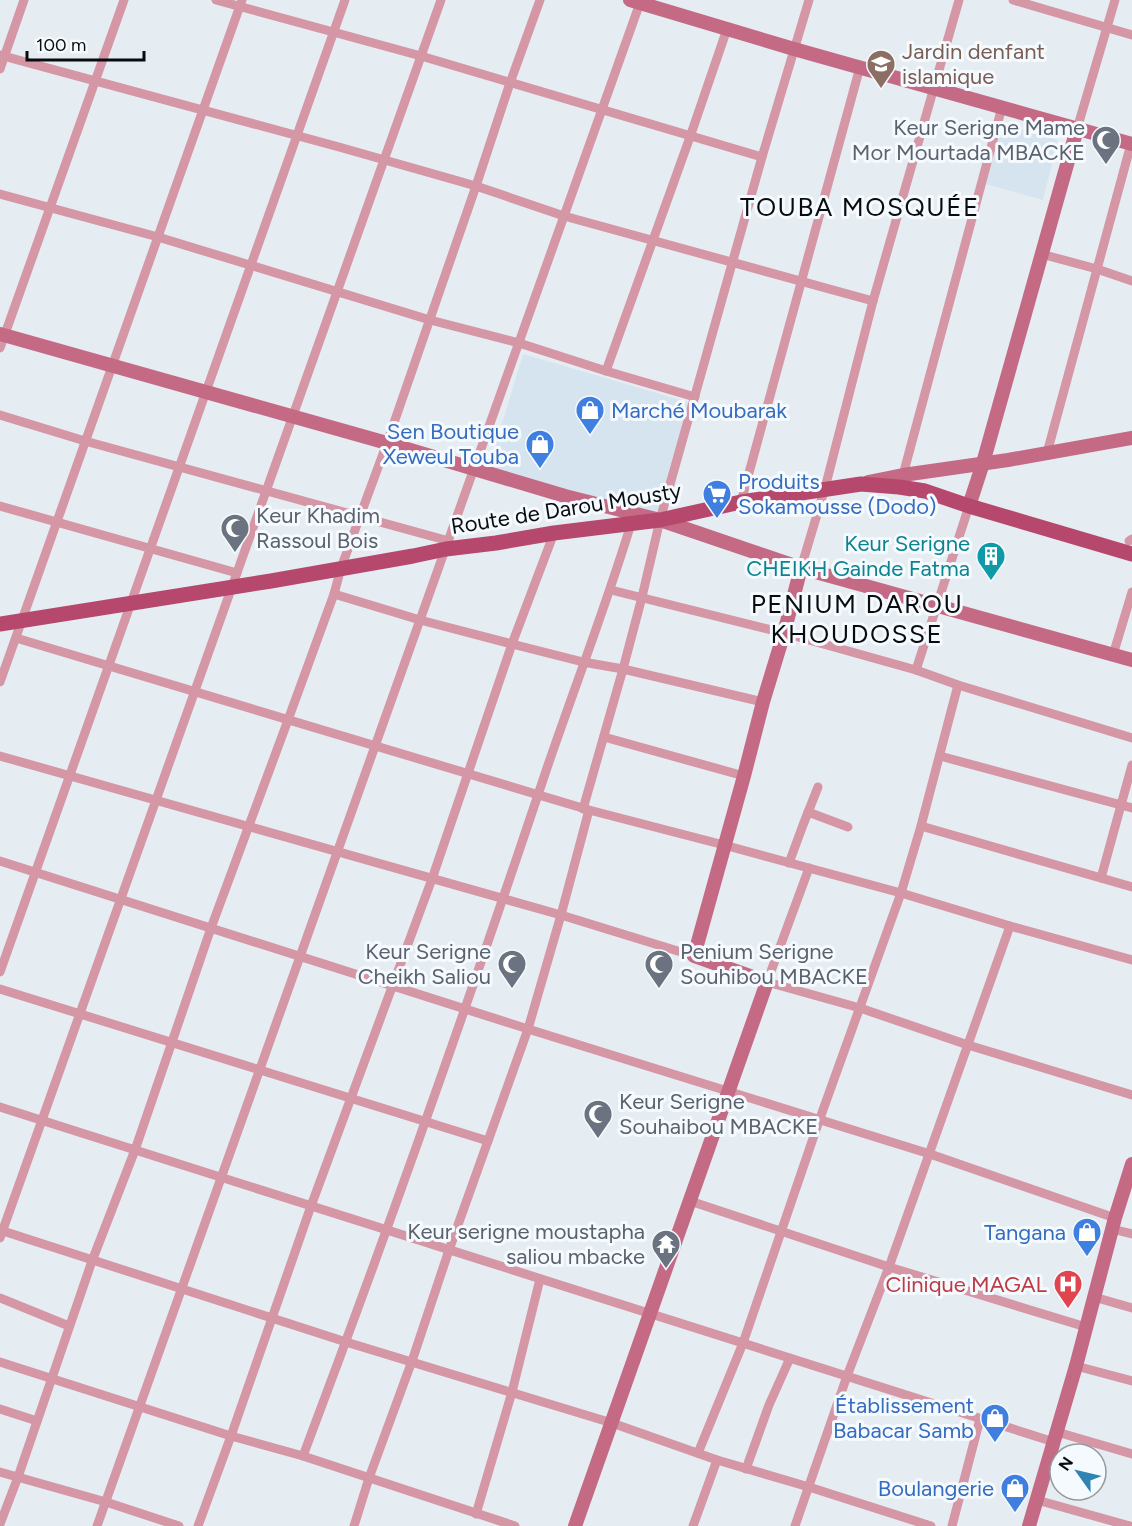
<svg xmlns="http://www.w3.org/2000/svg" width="1132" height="1526" font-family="Figtree,sans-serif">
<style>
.built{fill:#d6e4f0}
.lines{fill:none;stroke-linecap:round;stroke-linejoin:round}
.street{stroke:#d596a6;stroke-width:9}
.secondary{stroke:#c56a85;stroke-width:14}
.primary{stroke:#b7486d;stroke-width:15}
.labels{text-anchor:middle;stroke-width:6;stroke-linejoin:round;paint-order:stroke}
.education-label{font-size:22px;fill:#785e54;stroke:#f5fafe;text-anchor:start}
.worship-label{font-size:22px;fill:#5b616d;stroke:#f5fafe;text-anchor:end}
.shop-label{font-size:22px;fill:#366cbe;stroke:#f5fafe;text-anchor:end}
.street-label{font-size:22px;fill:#090c0e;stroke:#f5fafe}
.culture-label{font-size:22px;fill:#0d838f;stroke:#f5fafe;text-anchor:end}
.health-label{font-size:22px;fill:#be3a42;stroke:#f5fafe;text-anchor:end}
.quarter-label{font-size:26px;letter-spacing:1.5px;fill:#090c0e;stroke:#f5fafe}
</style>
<rect width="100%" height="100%" fill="#e5edf3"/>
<g class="built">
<path d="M1003,124L1058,140L1043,200L986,184Z"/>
<path d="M523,354L691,403L657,519L488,470Z"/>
</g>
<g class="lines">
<g class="street">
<path d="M216,0L421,56L762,157"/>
<path d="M1013,0L1132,35"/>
<path d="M0,55L339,147L476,186L564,216L873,301"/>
<path d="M0,69L24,0"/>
<path d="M1077,129L1115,0"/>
<path d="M0,194L158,237L430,320L519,343L606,371L695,397"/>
<path d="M1041,254L1097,269L1132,281"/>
<path d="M0,348L124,0"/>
<path d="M606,371L690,137L727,29"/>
<path d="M0,415L85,441L449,541"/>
<path d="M1047,453L1131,144"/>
<path d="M903,475L1002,107"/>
<path d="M741,502L860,67"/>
<path d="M0,506L237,573"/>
<path d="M1129,541L1132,539"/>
<path d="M801,568L825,488L873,301L959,0"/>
<path d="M611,590L784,633L916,670L958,685L1132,738"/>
<path d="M334,594L420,620L512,644L583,662L623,669L763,702"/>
<path d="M16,638L589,810L724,845L901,893L1010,926L1132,960"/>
<path d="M1113,655L1132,592"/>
<path d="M916,670L969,506"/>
<path d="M0,682L242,0"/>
<path d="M604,737L744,776"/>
<path d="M0,756L561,915L694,956"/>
<path d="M940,756L1132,808"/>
<path d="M583,809L623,669L642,597L660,520L762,157L809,0"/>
<path d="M808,812L848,827"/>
<path d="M921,826L1132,887"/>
<path d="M0,861L528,1029L930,1154L1115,1218"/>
<path d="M789,863L803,825L818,787"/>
<path d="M809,868L767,982L860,1008L968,1045L1132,1095"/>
<path d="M1101,878L1132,765"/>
<path d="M0,972L345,0"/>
<path d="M0,989L488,1141"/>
<path d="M0,1107L1054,1442"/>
<path d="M690,1201L889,1267L1086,1327"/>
<path d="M1112,1229L1132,1234"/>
<path d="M0,1230L346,1342L612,1423L717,1460L809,1487L931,1526"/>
<path d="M0,1238L441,0"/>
<path d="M1094,1297L1132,1308"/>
<path d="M0,1298L69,1326"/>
<path d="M0,1362L231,1436L303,1456L515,1526"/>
<path d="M1076,1366L1132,1381"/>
<path d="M0,1409L37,1421"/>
<path d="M1057,1432L1132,1454"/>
<path d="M698,1453L743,1343L819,1121L901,893L921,826L958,685"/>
<path d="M303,1456C389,1228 470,998 547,768C575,686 606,606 631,524"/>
<path d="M746,1469L769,1405L790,1358"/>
<path d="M0,1472L106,1502L179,1526"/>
<path d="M1037,1500L1130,1526"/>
<path d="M476,1514L512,1392L540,1279"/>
<path d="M0,1524L18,1477L92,1261L135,1150L211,928L288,720L334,594L341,568L387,443L476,186L510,83L540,0"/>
<path d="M97,1526L641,0"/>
<path d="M198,1526L231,1436L311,1206L432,879L512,644L554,533"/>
<path d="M354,1526L369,1478L412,1361L449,1250L528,1029L561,915L589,810"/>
<path d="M693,1526L717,1460"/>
<path d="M795,1526L847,1376L889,1267L1010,926"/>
<path d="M952,1526L980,1419"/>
</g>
<g class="secondary">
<path d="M630,0L794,49L1132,144"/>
<path d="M0,334L387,443L565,496L660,520L801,568L1132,660"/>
<path d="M868,482L903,475L1008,460L1132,438"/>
<path d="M969,506L983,463L1077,129"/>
<path d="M575,1526L767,982L694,956L744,776L763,702L784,633L801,568"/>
<path d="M1029,1526L1076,1366L1115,1218L1132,1164"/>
</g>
<path class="primary" d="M0,624L271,581L413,556L446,549L496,543L554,533L660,520L741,502L861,484L899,487L925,491L969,506L1132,554"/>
</g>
<defs>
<g id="school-pin" transform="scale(1.5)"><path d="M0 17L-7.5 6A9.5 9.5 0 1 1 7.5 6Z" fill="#8d6e63" stroke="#f5fafe"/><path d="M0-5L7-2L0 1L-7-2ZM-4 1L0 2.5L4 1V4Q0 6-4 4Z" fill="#fff"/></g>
<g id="mosque-pin" transform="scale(1.5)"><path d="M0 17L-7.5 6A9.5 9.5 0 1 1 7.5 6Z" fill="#6b7280" stroke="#f5fafe"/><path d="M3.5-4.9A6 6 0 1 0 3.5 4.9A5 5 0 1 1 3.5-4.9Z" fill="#fff"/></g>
<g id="shop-pin" transform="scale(1.5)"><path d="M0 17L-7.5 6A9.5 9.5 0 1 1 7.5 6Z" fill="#3f7fe0" stroke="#f5fafe"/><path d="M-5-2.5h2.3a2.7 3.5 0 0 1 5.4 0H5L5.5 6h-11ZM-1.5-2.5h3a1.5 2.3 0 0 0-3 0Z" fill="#fff"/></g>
<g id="supermarket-pin" transform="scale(1.5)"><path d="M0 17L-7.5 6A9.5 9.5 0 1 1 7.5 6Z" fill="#3f7fe0" stroke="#f5fafe"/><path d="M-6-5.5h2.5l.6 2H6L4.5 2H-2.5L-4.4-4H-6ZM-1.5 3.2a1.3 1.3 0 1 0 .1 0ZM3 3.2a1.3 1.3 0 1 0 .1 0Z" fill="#fff"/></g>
<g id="building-pin" transform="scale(1.5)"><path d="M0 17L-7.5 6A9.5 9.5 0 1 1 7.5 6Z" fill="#0f9aa8" stroke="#f5fafe"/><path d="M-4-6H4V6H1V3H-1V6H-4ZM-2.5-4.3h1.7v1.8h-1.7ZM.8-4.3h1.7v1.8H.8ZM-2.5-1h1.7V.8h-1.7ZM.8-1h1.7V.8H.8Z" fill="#fff"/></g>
<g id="temple-pin" transform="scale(1.5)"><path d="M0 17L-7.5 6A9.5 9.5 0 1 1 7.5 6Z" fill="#6b7280" stroke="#f5fafe"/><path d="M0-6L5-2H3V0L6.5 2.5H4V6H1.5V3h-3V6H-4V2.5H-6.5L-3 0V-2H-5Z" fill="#fff"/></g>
<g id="hospital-pin" transform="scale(1.5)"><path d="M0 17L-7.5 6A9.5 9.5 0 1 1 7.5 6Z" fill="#e0444e" stroke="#f5fafe"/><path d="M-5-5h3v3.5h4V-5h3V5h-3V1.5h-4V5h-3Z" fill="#fff"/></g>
</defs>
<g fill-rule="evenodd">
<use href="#school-pin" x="881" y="64"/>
<use href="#mosque-pin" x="1106" y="140"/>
<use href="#shop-pin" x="590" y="410"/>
<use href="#shop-pin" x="540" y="444"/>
<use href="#supermarket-pin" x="717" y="494"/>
<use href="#mosque-pin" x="235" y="528"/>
<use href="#building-pin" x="991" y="556"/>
<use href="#mosque-pin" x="512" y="964"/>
<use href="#mosque-pin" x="659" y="964"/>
<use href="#mosque-pin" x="598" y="1114"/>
<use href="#shop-pin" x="1087" y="1232"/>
<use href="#temple-pin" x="666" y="1244"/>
<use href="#hospital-pin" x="1068" y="1284"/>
<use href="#shop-pin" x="995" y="1418"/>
<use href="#shop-pin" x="1015" y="1488"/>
</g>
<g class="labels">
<g class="education-label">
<text x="902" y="59">Jardin denfant<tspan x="902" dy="25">islamique</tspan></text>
</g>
<g class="worship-label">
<text x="1085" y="135">Keur Serigne Mame<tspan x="1085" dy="25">Mor Mourtada MBACKE</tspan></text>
<text x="256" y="523" text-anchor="start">Keur Khadim<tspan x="256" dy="25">Rassoul Bois</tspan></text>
<text x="491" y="959">Keur Serigne<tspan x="491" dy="25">Cheikh Saliou</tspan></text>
<text x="680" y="959" text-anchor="start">Penium Serigne<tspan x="680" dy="25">Souhibou MBACKE</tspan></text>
<text x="619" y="1109" text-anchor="start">Keur Serigne<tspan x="619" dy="25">Souhaibou MBACKE</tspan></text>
<text x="645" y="1239">Keur serigne moustapha<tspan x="645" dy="25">saliou mbacke</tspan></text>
</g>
<g class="shop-label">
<text x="611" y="418" text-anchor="start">Marché Moubarak</text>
<text x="519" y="439">Sen Boutique<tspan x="519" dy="25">Xeweul Touba</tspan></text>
<text x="738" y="489" text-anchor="start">Produits<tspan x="738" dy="25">Sokamousse (Dodo)</tspan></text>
<text x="1066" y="1240">Tangana</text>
<text x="974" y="1413">Établissement<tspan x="974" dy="25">Babacar Samb</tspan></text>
<text x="994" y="1496">Boulangerie</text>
</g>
<g class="street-label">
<text transform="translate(566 508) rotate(-9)" y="8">Route de Darou Mousty</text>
</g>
<g class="culture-label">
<text x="970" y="551">Keur Serigne<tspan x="970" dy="25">CHEIKH Gainde Fatma</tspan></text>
</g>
<g class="health-label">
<text x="1047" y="1292">Clinique MAGAL</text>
</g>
<g class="quarter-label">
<text x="860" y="216">TOUBA MOSQUÉE</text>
<text x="857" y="613">PENIUM DAROU<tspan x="857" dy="30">KHOUDOSSE</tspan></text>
</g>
</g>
<g transform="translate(1078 1472) rotate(304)"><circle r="28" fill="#f5fafe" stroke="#979b9e" stroke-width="1.5"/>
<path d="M0-4.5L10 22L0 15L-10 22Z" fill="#2f84b4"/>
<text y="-9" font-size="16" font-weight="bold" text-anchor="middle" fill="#090c0e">N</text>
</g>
<path d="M27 51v9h117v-9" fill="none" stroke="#090c0e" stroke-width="3"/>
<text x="36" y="51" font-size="18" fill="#090c0e" stroke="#f5fafe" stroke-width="4.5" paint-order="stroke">100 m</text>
</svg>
